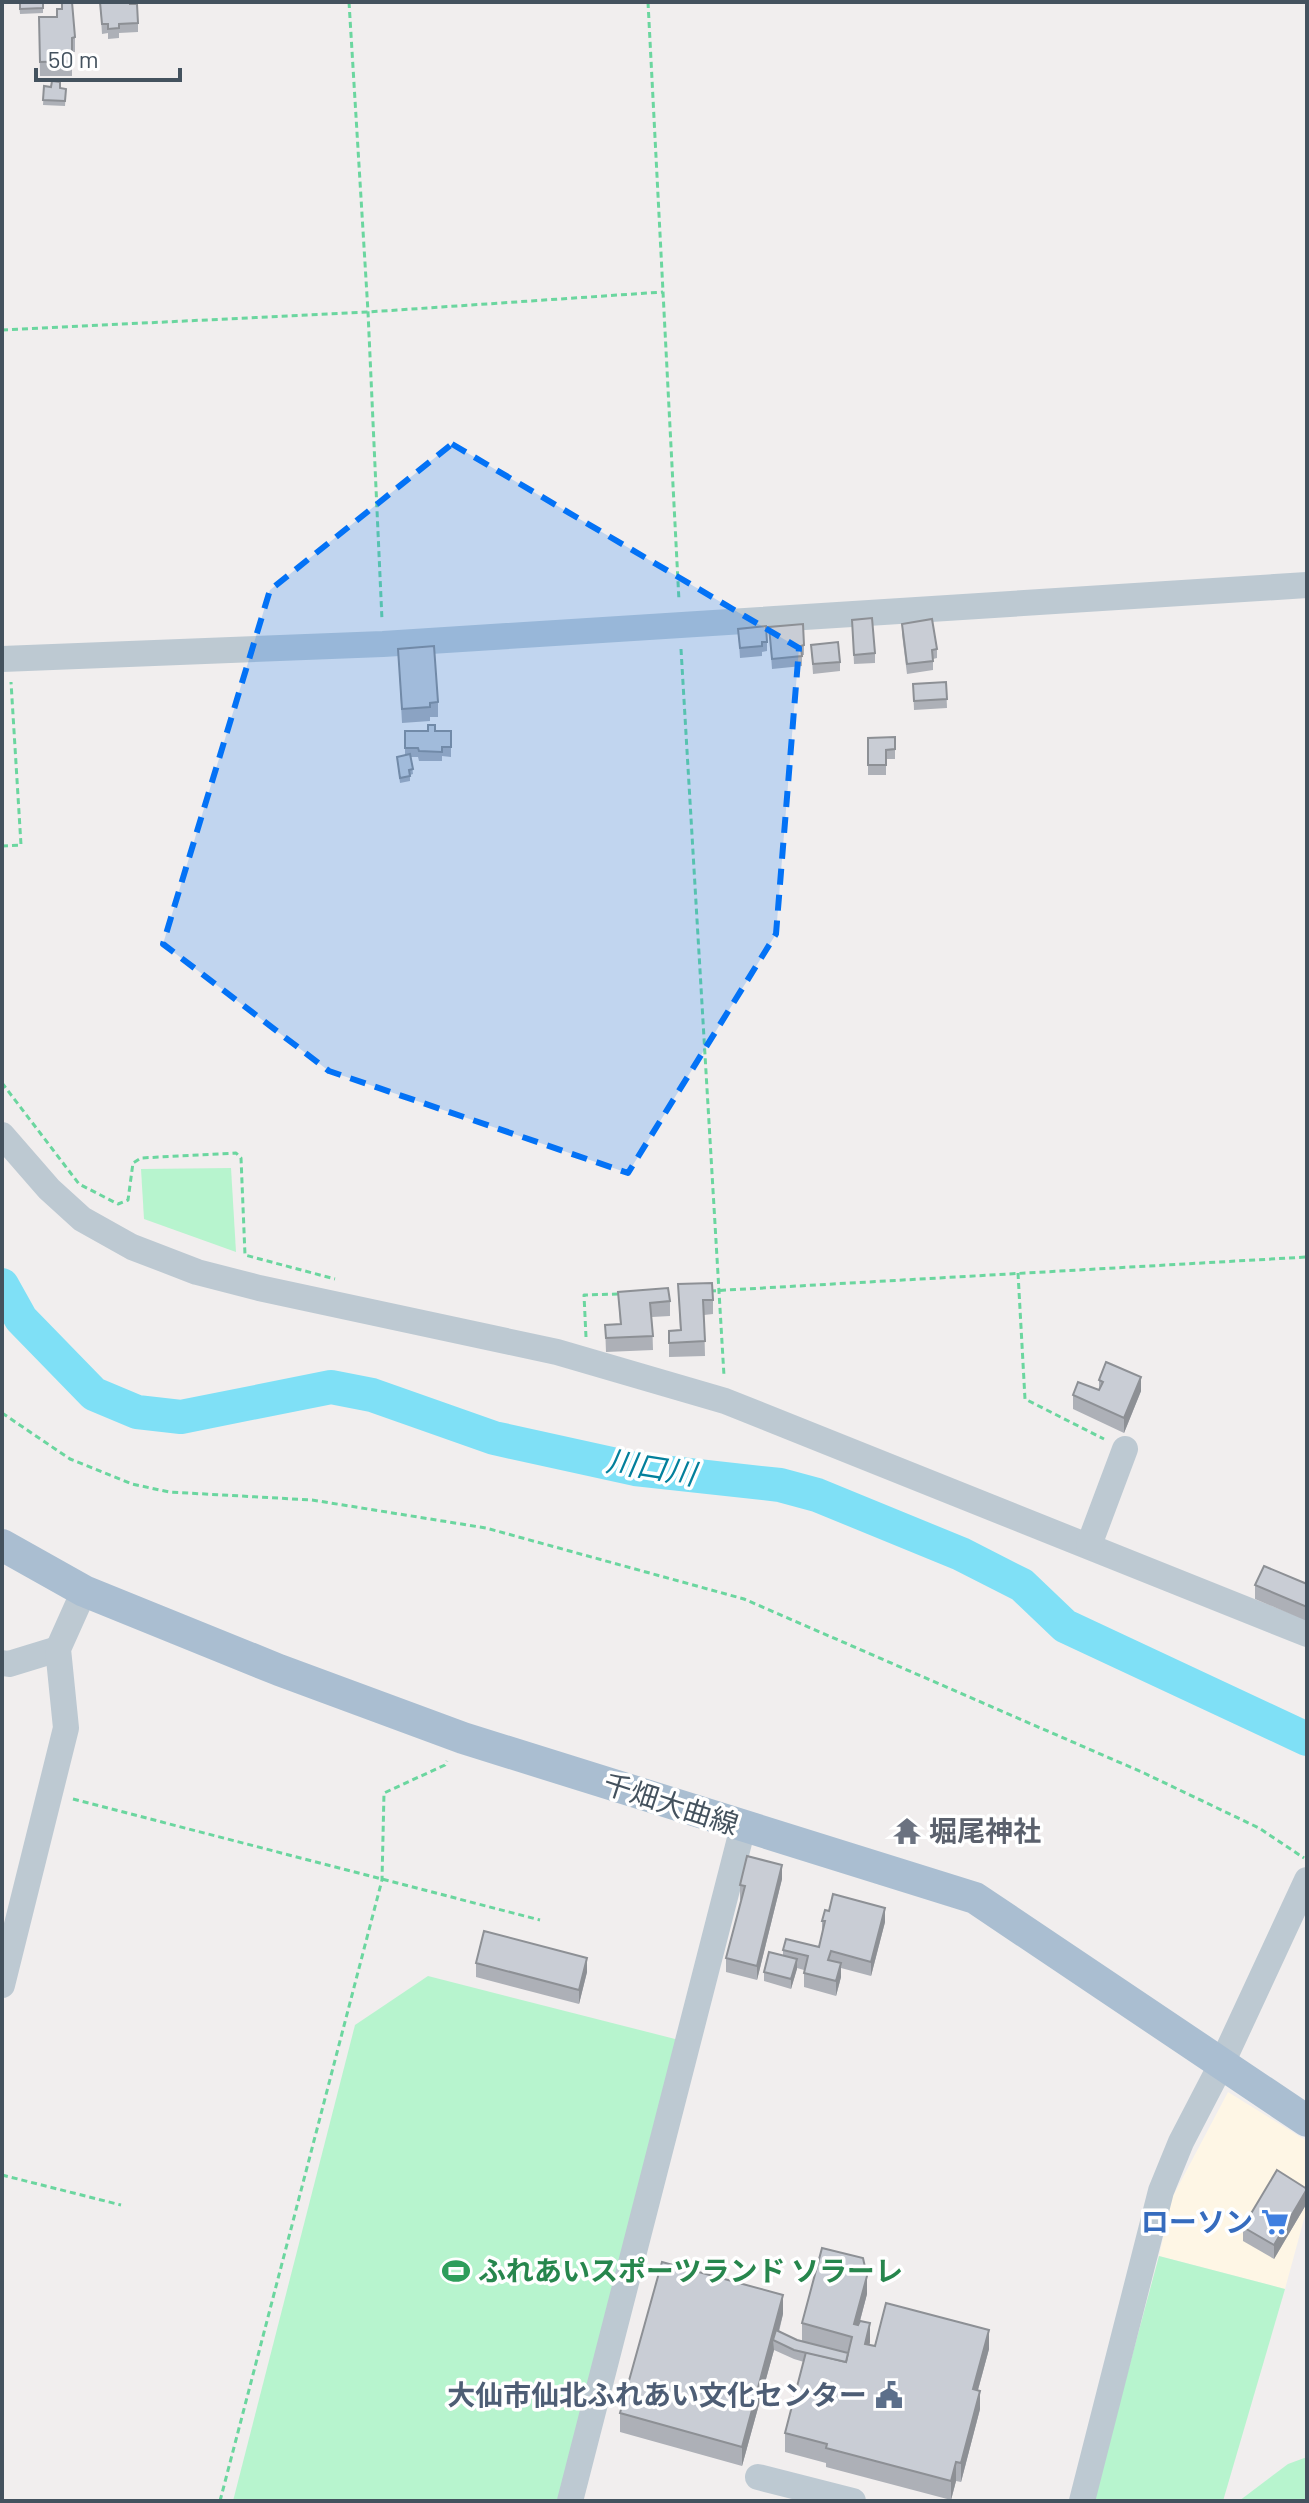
<svg xmlns="http://www.w3.org/2000/svg" width="1309" height="2503" font-family="Barlow,'Noto Sans JP',sans-serif">
<style>
.commercial{fill:#fef6e5}
.green{fill:#b7f4ce}
.lines{fill:none;stroke-linecap:round;stroke-linejoin:round}
.river{stroke:#7fe0f6;stroke-width:34}
.path{stroke:#6bd69f;stroke-width:3;stroke-dasharray:6 4;stroke-linecap:butt}
.minor{stroke:#bdc9d2;stroke-width:26}
.major{stroke:#aabed1;stroke-width:32}
.wall{fill:#adb0b7}
.shaded-wall{fill:#8d9095}
.building{fill:#c9cdd5;stroke:#8d9095;stroke-width:2}
.marked{fill:#0372f6;fill-opacity:0.2;stroke:#0372f6;stroke-width:6;stroke-dasharray:16 10;stroke-linejoin:round}
.labels{text-anchor:middle;stroke-width:7;stroke-linejoin:round;paint-order:stroke}
.street-label{font-size:28px;fill:#44525e;stroke:#fff}
.worship-label{font-size:28px;font-weight:bold;fill:#5b616d;stroke:#fff;text-anchor:start}
.shop-label{font-size:28px;font-weight:bold;fill:#366cbe;stroke:#fff;text-anchor:end}
.leisure-label{font-size:28px;font-weight:bold;fill:#27864d;stroke:#fff;text-anchor:start}
.service-label{font-size:28px;font-weight:bold;fill:#4e5e75;stroke:#fff;text-anchor:end}
.water-label{font-size:30px;font-style:italic;fill:#03809c;stroke:#fff}
</style>
<rect width="100%" height="100%" fill="#f1eeee"/>
<path class="commercial" d="M1228,2092L1307,2141V2208L1285,2289L1159,2256L1172,2198Z"/>
<g class="green">
<path d="M231,1168L236,1252L144,1219L141,1169Z"/>
<path d="M428,1976L679,2040L562,2501H233L355,2025Z"/>
<path d="M1159,2256L1285,2289L1223,2501H1093Z"/>
<path d="M1307,2457V2501H1239L1288,2464Z"/>
</g>
<g class="lines">
<path class="river" d="M2,1285L21,1319L94,1394L137,1412L181,1417L331,1387L372,1395L494,1438L635,1469L780,1485L817,1495L961,1554L1022,1585L1065,1626L1307,1739"/>
<g class="path">
<path d="M349,2L368,312L382,620"/>
<path d="M648,2L679,601"/>
<path d="M2,330L368,312L663,292"/>
<path d="M681,649L724,1376"/>
<path d="M2,846L21,845L11,682"/>
<path d="M2,1083L79,1184L118,1204L128,1200L133,1163L141,1158L236,1153L241,1158L245,1255L335,1279"/>
<path d="M1018,1273L1025,1399L1104,1439"/>
<path d="M710,1291L1307,1257"/>
<path d="M586,1337L584,1295L619,1294"/>
<path d="M2,1413L70,1459L132,1484L169,1492L312,1500L486,1528L744,1599L1144,1773L1259,1828L1304,1858"/>
<path d="M73,1799L540,1920"/>
<path d="M2,2175L121,2205"/>
<path d="M220,2501L382,1880L384,1793L445,1765L447,1761"/>
</g>
<g class="minor">
<path d="M2,659L383,644L1307,585"/>
<path d="M2,1135L49,1189L82,1219L132,1247L197,1272L259,1288L557,1352L725,1401L1307,1634"/>
<path d="M1089,1545L1125,1449"/>
<path d="M2,1663L9,1664L58,1649"/>
<path d="M2,1985L66,1728L58,1649L84,1591"/>
<path d="M758,2477L853,2501"/>
<path d="M570,2501L743,1827"/>
<path d="M1082,2501L1161,2191L1181,2142L1222,2063L1307,1880"/>
</g>
<path class="major" d="M2,1545L84,1591L279,1670L463,1738L975,1898L1307,2121"/>
</g>
<g class="wall">
<path d="M19,2H43V13L20,14Z"/>
<path d="M100,2H130L138,23V32L119,33V38L108,39V33L102,34Z"/>
<path d="M39,17L75,37V52H72V76H40Z"/>
<path d="M44,86L66,89L65,106L43,105Z"/>
<path d="M852,620L875,653V663L854,664Z"/>
<path d="M902,624L937,649V658L933,659V670L907,674L902,634Z"/>
<path d="M769,627L804,645V655H802V666L772,669Z"/>
<path d="M738,629L767,642V651L762,652V656L740,658Z"/>
<path d="M811,645L840,662V671L813,674Z"/>
<path d="M398,649L438,702V717H430V721L402,723Z"/>
<path d="M946,682L947,708L914,710L913,684Z"/>
<path d="M405,731H451V757L442,756V761H419L418,757H411L413,774L410,775V781L400,783L397,757L405,755Z"/>
<path d="M895,737V759H886V775H868V738Z"/>
<path d="M678,1284L713,1300V1314L704,1315L705,1356L669,1357V1331L680,1330Z"/>
<path d="M618,1292L670,1301V1316L652,1317L653,1350L606,1352L605,1325L620,1324Z"/>
<path d="M1099,1380L1141,1391L1124,1433L1073,1409V1395L1099,1390Z"/>
<path d="M1307,1584V1621L1255,1599V1585Z"/>
<path d="M782,1879L757,1980L726,1972V1958L741,1900H740V1885Z"/>
<path d="M822,1921L885,1922L871,1976L841,1968V1977L836,1996L804,1987V1970L797,1968L791,1989L764,1981V1972L783,1956V1950L819,1947L822,1933Z"/>
<path d="M476,1963L587,1972L579,2004L476,1977Z"/>
<path d="M1307,2188V2203L1274,2259L1243,2241V2227Z"/>
<path d="M867,2294L860,2321L870,2342L869,2345L875,2346L989,2349L978,2390L980,2409L961,2482L956,2481L951,2500L826,2467V2463L785,2452V2433L804,2362L794,2359L774,2350L742,2466L620,2432V2413L783,2314L779,2332L802,2342V2323Z"/>
</g>
<g class="shaded-wall">
<path d="M1141,1377V1391L1124,1433V1418Z"/>
<path d="M782,1865V1879L757,1980V1966Z"/>
<path d="M885,1908V1922L871,1976V1962Z"/>
<path d="M587,1958V1972L579,2004V1990Z"/>
<path d="M797,1959V1969L791,1989V1979Z"/>
<path d="M841,1963V1977L836,1996V1981Z"/>
<path d="M1307,2189V2203L1274,2259V2245Z"/>
<path d="M867,2276V2294L854,2343V2324Z"/>
<path d="M783,2295V2314L776,2341L773,2340L774,2350L742,2466V2447Z"/>
<path d="M870,2323V2342L865,2363V2344Z"/>
<path d="M989,2330V2349L973,2408V2389Z"/>
<path d="M980,2391V2409L961,2482V2463Z"/>
<path d="M956,2462V2481L951,2500V2481Z"/>
</g>
<g class="building">
<path d="M20,2H43V8L20,9Z"/>
<path d="M72,2L75,37L72,38V61L40,62L39,17H57V9H62V3Z"/>
<path d="M100,2H130V4H137L138,23L119,24V28L108,29V24H102Z"/>
<path d="M52,81L60,82V88L66,89L65,101L43,100L44,86L51,87Z"/>
<path d="M872,618L875,653L854,655L852,620Z"/>
<path d="M932,619L937,649L932,650L933,661L907,664L902,624Z"/>
<path d="M803,624L804,645L801,646L802,656L772,659L769,627Z"/>
<path d="M766,626L767,642H762V646L740,648L738,629Z"/>
<path d="M838,642L840,662L813,664L811,645Z"/>
<path d="M434,646L438,702L430,703V707L402,709L398,649Z"/>
<path d="M946,682L947,699L914,701L913,684Z"/>
<path d="M428,725H435V731H451V747H442V752L419,751L418,748H405V731H428Z"/>
<path d="M895,737V749L886,750V765H868V738Z"/>
<path d="M410,754L413,769L409,770L410,776L400,778L397,757Z"/>
<path d="M712,1283L713,1300H703L705,1341L669,1343V1331L681,1330L678,1284Z"/>
<path d="M668,1288L670,1301L650,1303L653,1336L606,1338L605,1325L621,1324L618,1292Z"/>
<path d="M1106,1362L1141,1377L1124,1418L1073,1395L1078,1382L1099,1390L1103,1382L1099,1380Z"/>
<path d="M1264,1566L1307,1584V1607L1255,1585Z"/>
<path d="M747,1856L782,1865L757,1966L726,1958L745,1886L740,1885Z"/>
<path d="M833,1894L885,1908L871,1962L831,1951L828,1960L841,1963L836,1981L804,1973L808,1956L783,1950L786,1939L819,1947L825,1921H822L825,1910L829,1911Z"/>
<path d="M484,1931L587,1958L579,1990L476,1963Z"/>
<path d="M769,1952L797,1959L791,1979L764,1972Z"/>
<path d="M1277,2170L1307,2189L1274,2245L1243,2227Z"/>
<path d="M822,2248L863,2258L867,2276L854,2324L858,2325L860,2321L870,2323L865,2344L875,2346L886,2303L989,2330L973,2389L980,2391L961,2463L956,2462L951,2481L826,2448L827,2444L785,2433L806,2352L846,2362L852,2337L802,2323Z"/>
<path d="M662,2262L783,2295L742,2447L620,2413Z"/>
<path d="M776,2330L797,2340L848,2353L846,2362L794,2350L773,2340Z"/>
</g>
<path class="marked" d="M452,444L799,648L776,934L628,1173L329,1071L163,944L270,590Z"/>
<defs>
<g id="temple-bare" transform="scale(2.16)"><path d="M0-6L5-2H3V0L6.5 2.5H4V6H1.5V3h-3V6H-4V2.5H-6.5L-3 0V-2H-5Z" fill="#6b7280" stroke="#fff" stroke-width="2.5" paint-order="stroke"/></g>
<g id="supermarket-bare" transform="scale(2.16)"><path d="M-6-5.5h2.5l.6 2H6L4.5 2H-2.5L-4.4-4H-6ZM-1.5 3.2a1.3 1.3 0 1 0 .1 0ZM3 3.2a1.3 1.3 0 1 0 .1 0Z" fill="#3f7fe0" stroke="#fff" stroke-width="2.5" paint-order="stroke"/></g>
<g id="stadium-bare" transform="scale(2.16)"><path d="M0-5a6.5 5 0 1 0 0 10a6.5 5 0 1 0 0-10ZM-3.5-1.8h7v3.6h-7Z" fill="#2e9e5b" stroke="#fff" stroke-width="2.5" paint-order="stroke"/></g>
<g id="civic-bare" transform="scale(2.16)"><path d="M-.6-6.5H3V-4.5H.6V-3L4-1V1h2V6H-6V1h2V-1L-.6-3ZM-1.2 2.5V6h2.4V2.5Z" fill="#5c6f8a" stroke="#fff" stroke-width="2.5" paint-order="stroke"/></g>
</defs>
<g fill-rule="evenodd">
<use href="#temple-bare" x="907" y="1831"/>
<use href="#supermarket-bare" x="1275" y="2222"/>
<use href="#stadium-bare" x="456" y="2271"/>
<use href="#civic-bare" x="889" y="2395"/>
</g>
<g class="labels">
<g class="street-label">
<text transform="translate(671 1804) rotate(18)" y="10">千畑大曲線</text>
</g>
<g class="worship-label">
<text x="929" y="1841">堀尾神社</text>
</g>
<g class="shop-label">
<text x="1253" y="2232">ローソン</text>
</g>
<g class="leisure-label">
<text x="478" y="2281">ふれあいスポーツランド ソラーレ</text>
</g>
<g class="service-label">
<text x="867" y="2405">大仙市仙北ふれあい文化センター</text>
</g>
<g class="water-label">
<text transform="translate(651 1468) rotate(9)" y="10">川口川</text>
</g>
</g>
<rect width="1309" height="2503" fill="none" stroke="#44525e" stroke-width="8"/>
<path d="M36 68v12h144v-12" fill="none" stroke="#44525e" stroke-width="4"/>
<text x="48" y="68" font-size="24" fill="#44525e" stroke="#ffffff" stroke-width="6" paint-order="stroke">50 m</text>
</svg>
